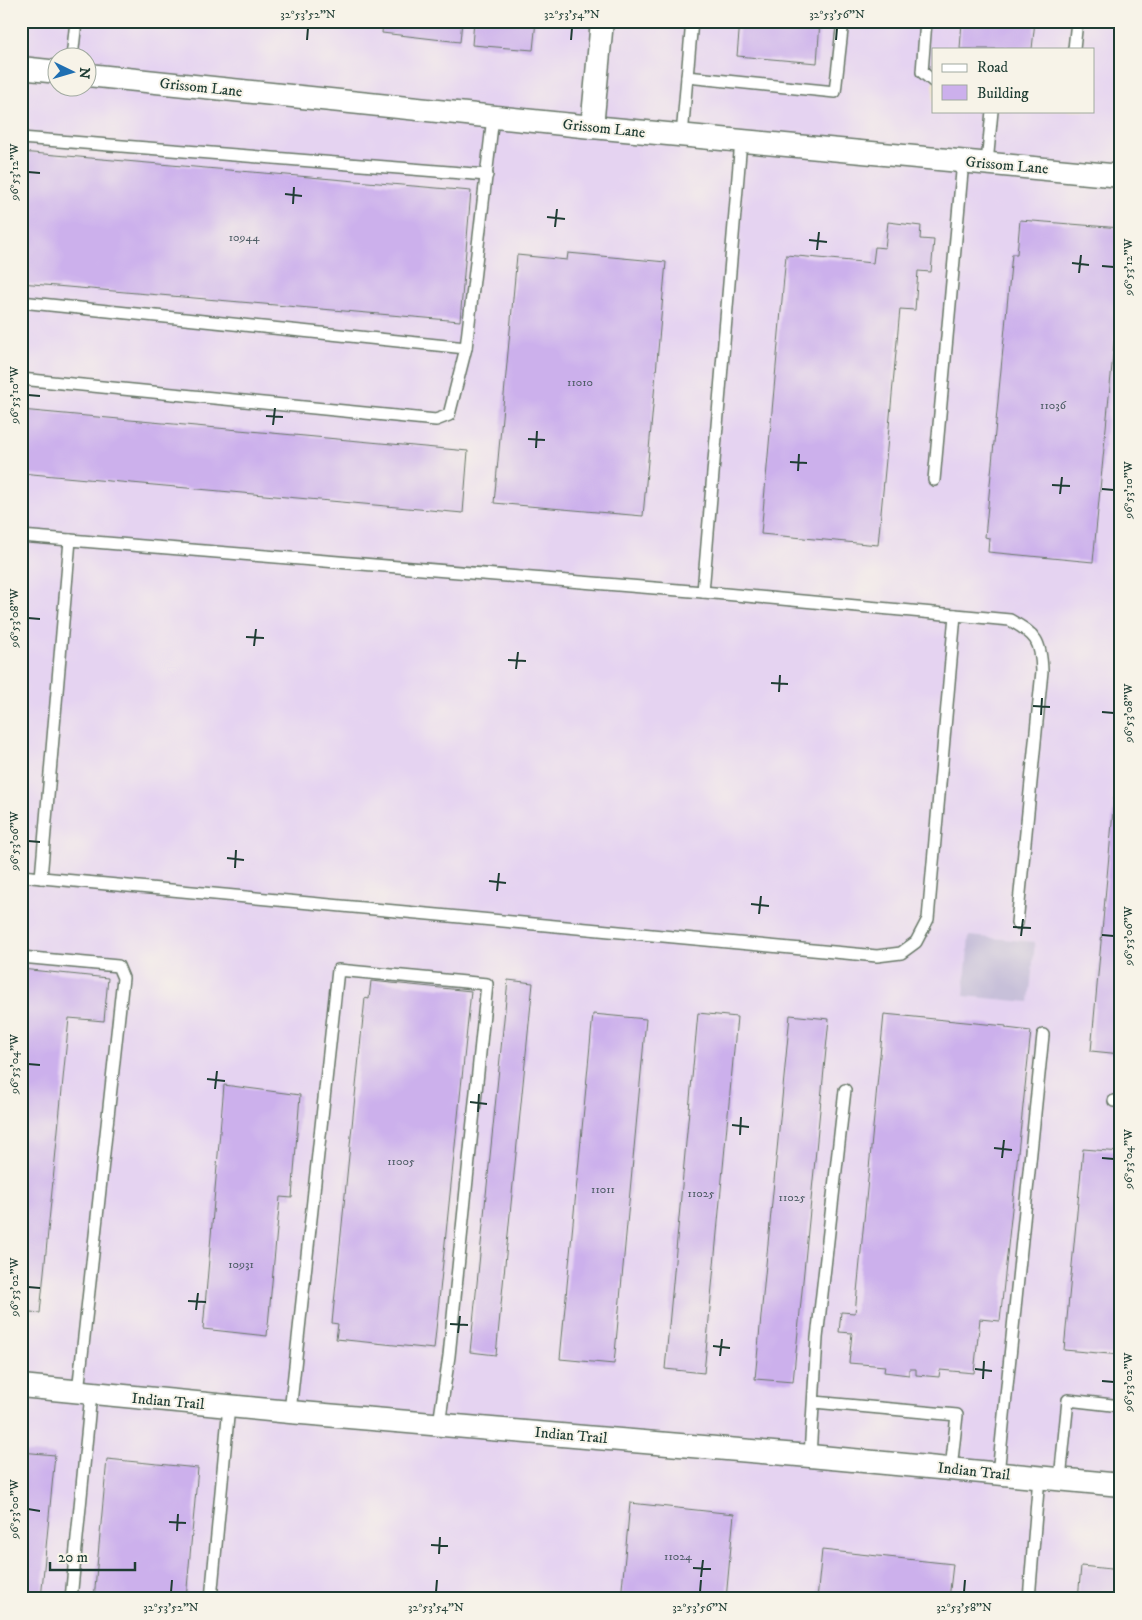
<svg xmlns="http://www.w3.org/2000/svg" width="1142" height="1620" font-family="'IM FELL DW Pica',serif">
<style>
.built{fill:#e5d3f1;fill-rule:evenodd}
.industrial{fill:#c7c0d9}
.building{fill:#ccb0ec}
.lines{fill:none;stroke-linecap:round;stroke-linejoin:round}
.service-casing{stroke:#677767;stroke-width:14}
.minor-casing{stroke:#677767;stroke-width:25}
.service{stroke:#fff;stroke-width:11}
.minor{stroke:#fff;stroke-width:22}
.ticks{fill:none;stroke:#1f3d34;stroke-width:2}
.labels{text-anchor:middle;stroke-width:4;stroke-linejoin:round;paint-order:stroke}
.number-label{font-size:12px;fill:#4a5a62}
.street-label{font-size:15px;fill:#1f3d34;stroke:#f7f3e8}
.neatline{fill:none;stroke:#1f3d34;stroke-width:2}
.ticks-label{font-size:12px;text-anchor:middle;fill:#1f3d34}
</style>
<rect width="100%" height="100%" fill="#f7f3e8"/>
<filter id="ink" filterUnits="userSpaceOnUse"><feTurbulence type="fractalNoise" baseFrequency=".02" numOctaves="2"/><feDisplacementMap in="SourceGraphic" scale="10" xChannelSelector="R" yChannelSelector="G"/><feConvolveMatrix kernelMatrix="1 2 1 2 8 2 1 2 1" color-interpolation-filters="sRGB"/></filter>
<filter id="wash" filterUnits="userSpaceOnUse"><feTurbulence type="fractalNoise" baseFrequency=".0096" numOctaves="4" result="noise"/><feDisplacementMap in="SourceGraphic" scale="20" xChannelSelector="R" yChannelSelector="G"/><feGaussianBlur stdDeviation="1.12" result="paint"/><feColorMatrix in="noise" values="0 0 0 0 0 0 0 0 0 0 0 0 0 0 0 0 0 1.4 0 .05"/><feComposite in="paint" operator="in"/></filter>
<g filter="url(#wash)">
<rect width="100%" height="100%" fill="#ece4c6"/>
<path class="built" d="M21,21H1121V1599H21ZM933,49H1093V111H933ZM58,58H88V88H58Z"/>
<path class="industrial" d="M969,936L1035,942L1029,1002L964,996Z"/>
<g id="blocks">
<g class="building">
<path d="M383,21H462L460,42L382,33Z"/>
<path d="M474,21H536L533,50L472,45Z"/>
<path d="M740,21H820L817,63L737,56Z"/>
<path d="M962,21H1035L1032,49H960Z"/>
<path d="M21,152L471,191L460,321L21,283Z"/>
<path d="M1020,220L1121,228V272L1093,562L988,552L989,538L985,537L1012,254H1017Z"/>
<path d="M888,222L921,226L920,239L934,240L931,272L918,271L915,310L900,309L878,545L761,534L786,255L873,263L875,247L885,248Z"/>
<path d="M568,253L666,262L643,516L494,503L517,255L567,260Z"/>
<path d="M21,410L468,451L463,513L21,473Z"/>
<path d="M1115,790H1121V1054L1091,1051Z"/>
<path d="M21,969L108,978L104,1021L69,1018L40,1313L21,1311Z"/>
<path d="M508,980L533,983L496,1355L470,1352Z"/>
<path d="M371,981L471,991L434,1349L336,1339L338,1324L332,1323L365,998L369,999Z"/>
<path d="M698,1013L737,1017L704,1373L665,1369Z"/>
<path d="M593,1014L646,1019L614,1364L560,1359Z"/>
<path d="M884,1014L1006,1026V1028L1031,1031L1000,1321L980,1319L974,1373L940,1370L939,1377L916,1375V1369H909V1375L884,1372L885,1366L849,1363L852,1333L839,1332L841,1312L855,1313Z"/>
<path d="M790,1015L829,1019L793,1382L755,1379Z"/>
<path d="M224,1085L300,1095L292,1198L280,1197L267,1336L203,1329Z"/>
<path d="M1083,1149L1121,1152V1355L1064,1350Z"/>
<path d="M21,1452L55,1455L41,1599H21Z"/>
<path d="M107,1459L198,1468L186,1599H94Z"/>
<path d="M630,1503L734,1514L726,1599H621Z"/>
<path d="M822,1550L953,1564L949,1599H817Z"/>
<path d="M1081,1566L1121,1570V1599H1078Z"/>
</g>
</g>
</g>
<g filter="url(#ink)">
<use href="#blocks" fill-opacity="0" stroke="#677767" stroke-width="1"/>
<g class="lines">
<g class="service-casing">
<g id="service">
<path d="M692,21L687,77L835,92L843,21"/>
<path d="M926,21L922,72L933,81"/>
<path d="M1074,49L1077,21"/>
<path d="M72,58L76,21"/>
<path d="M682,136L687,77"/>
<path d="M21,138L487,175"/>
<path d="M987,163L992,111"/>
<path d="M21,302L466,348L493,117"/>
<path d="M21,379L436,420L449,415L466,348"/>
<path d="M934,480L963,161"/>
<path d="M21,536L703,592L1010,620C1036,635 1041,640 1042,671L1017,923"/>
<path d="M703,592L741,141"/>
<path d="M21,876L877,956L901,953L916,942L928,919L955,615"/>
<path d="M41,878L70,540"/>
<path d="M21,957L118,966L123,978L78,1392"/>
<path d="M1114,1101H1121"/>
<path d="M814,1402L957,1415L951,1469"/>
<path d="M290,1412L338,970L487,984L449,1356L439,1424"/>
<path d="M810,1456L817,1338L845,1090"/>
<path d="M998,1474L1043,1035"/>
<path d="M1060,1479L1068,1400L1121,1406"/>
<path d="M71,1599L91,1394"/>
<path d="M211,1599L229,1406"/>
<path d="M1029,1599L1039,1477"/>
</g>
</g>
<g class="minor-casing">
<g id="minor">
<path d="M21,68L58,72"/>
<path d="M88,75L592,127L1121,176"/>
<path d="M592,127L602,21"/>
<path d="M21,1386L290,1412L810,1456L1121,1485"/>
</g>
</g>
<use href="#service" class="service"/>
<use href="#minor" class="minor"/>
</g>
</g>
<path class="ticks" d="M307,40L308,28M571,40L572,28M836,40L837,28M28,172L40,173M285,194L302,196M293,204L294,187M547,217L565,219M555,227L557,209M809,240L827,242M817,250L819,232M1072,263L1089,265M1102,266L1114,267M1079,273L1081,255M28,395L40,396M266,416L283,417M273,425L275,408M528,439L545,440M536,448L537,431M790,462L807,463M798,471L799,454M1052,485L1070,486M1102,489L1114,490M1060,494L1062,477M28,618L40,619M246,637L264,638M254,646L256,629M508,660L526,661M516,669L518,652M771,683L788,684M779,692L780,675M1033,706L1050,707M1102,712L1114,713M1041,715L1042,698M28,841L40,842M227,858L244,860M235,868L236,850M489,881L506,883M497,891L499,873M751,904L769,906M759,914L761,896M1013,927L1031,928M1102,935L1114,936M1021,936L1023,919M28,1064L40,1065M207,1079L225,1081M215,1089L217,1071M470,1102L487,1104M478,1112L479,1094M732,1125L749,1127M740,1135L741,1117M994,1148L1012,1150M1002,1158L1004,1140M1102,1158L1114,1159M28,1287L40,1288M188,1301L206,1302M196,1310L198,1293M450,1324L468,1325M458,1333L460,1316M713,1346L730,1348M720,1356L722,1339M975,1369L992,1371M983,1379L984,1361M1102,1381L1114,1382M28,1509L40,1511M169,1522L186,1523M177,1531L178,1514M431,1545L448,1546M439,1554L440,1537M693,1568L711,1569M701,1577L703,1560M171,1592L172,1580M436,1592L437,1580M700,1592L701,1580M964,1592L965,1580"/>
<g class="labels">
<g class="number-label">
<text x="244" y="241">10944</text>
<text x="580" y="386">11010</text>
<text x="1053" y="409">11036</text>
<text x="401" y="1165">11005</text>
<text x="603" y="1193">11011</text>
<text x="701" y="1197">11025</text>
<text x="792" y="1201">11025</text>
<text x="241" y="1268">10931</text>
<text x="678" y="1560">11024</text>
</g>
<g class="street-label">
<text transform="translate(201 87) rotate(6)" y="5">Grissom Lane</text>
<text transform="translate(604 128) rotate(6)" y="5">Grissom Lane</text>
<text transform="translate(1007 165) rotate(5)" y="5">Grissom Lane</text>
<text transform="translate(168 1401) rotate(5)" y="5">Indian Trail</text>
<text transform="translate(571 1435) rotate(5)" y="5">Indian Trail</text>
<text transform="translate(974 1471) rotate(6)" y="5">Indian Trail</text>
</g>
</g>
<rect width="1142" height="1620" fill="none" stroke="#f7f3e8" stroke-width="55"/>
<rect x="932" y="48" width="162" height="65" fill="#f7f3e8" stroke="#a1aaa0"/>
<rect x="942" y="64" width="25" height="8" fill="#ffffff" stroke="#a1aaa0"/>
<text x="977" y="72" font-size="15" fill="#1f3d34">Road</text>
<rect x="942" y="85" width="25" height="15" fill="#ccb0ec" stroke="#a1aaa0"/>
<text x="977" y="98" font-size="15" fill="#1f3d34">Building</text>
<g transform="translate(72 72) rotate(95)"><circle r="24" fill="#f7f3e8" stroke="#a1aaa0"/>
<path d="M0-4L9 19L0 12L-9 19Z" fill="#1f6fb2"/>
<text y="-8" font-size="14" font-weight="bold" text-anchor="middle" fill="#1f3d34">N</text>
</g>
<path d="M50 1562v8h85v-8" fill="none" stroke="#1f3d34" stroke-width="2.5"/>
<text x="58" y="1562" font-size="15" fill="#1f3d34" stroke="#f7f3e8" stroke-width="4" paint-order="stroke">20 m</text>
<rect x="28" y="28" width="1086" height="1564" class="neatline"/>
<g class="ticks-label">
<text x="308" y="18">32°53'52"N</text>
<text x="572" y="18">32°53'54"N</text>
<text x="837" y="18">32°53'56"N</text>
<text transform="translate(14 172) rotate(-90)" y="4">96°53'12"W</text>
<text transform="translate(1128 267) rotate(-90)" y="4">96°53'12"W</text>
<text transform="translate(14 395) rotate(-90)" y="4">96°53'10"W</text>
<text transform="translate(1128 490) rotate(-90)" y="4">96°53'10"W</text>
<text transform="translate(14 618) rotate(-90)" y="4">96°53'08"W</text>
<text transform="translate(1128 713) rotate(-90)" y="4">96°53'08"W</text>
<text transform="translate(14 841) rotate(-90)" y="4">96°53'06"W</text>
<text transform="translate(1128 936) rotate(-90)" y="4">96°53'06"W</text>
<text transform="translate(14 1064) rotate(-90)" y="4">96°53'04"W</text>
<text transform="translate(1128 1159) rotate(-90)" y="4">96°53'04"W</text>
<text transform="translate(14 1287) rotate(-90)" y="4">96°53'02"W</text>
<text transform="translate(1128 1382) rotate(-90)" y="4">96°53'02"W</text>
<text transform="translate(14 1509) rotate(-90)" y="4">96°53'00"W</text>
<text x="171" y="1611">32°53'52"N</text>
<text x="436" y="1611">32°53'54"N</text>
<text x="700" y="1611">32°53'56"N</text>
<text x="964" y="1611">32°53'58"N</text>
</g>
</svg>
